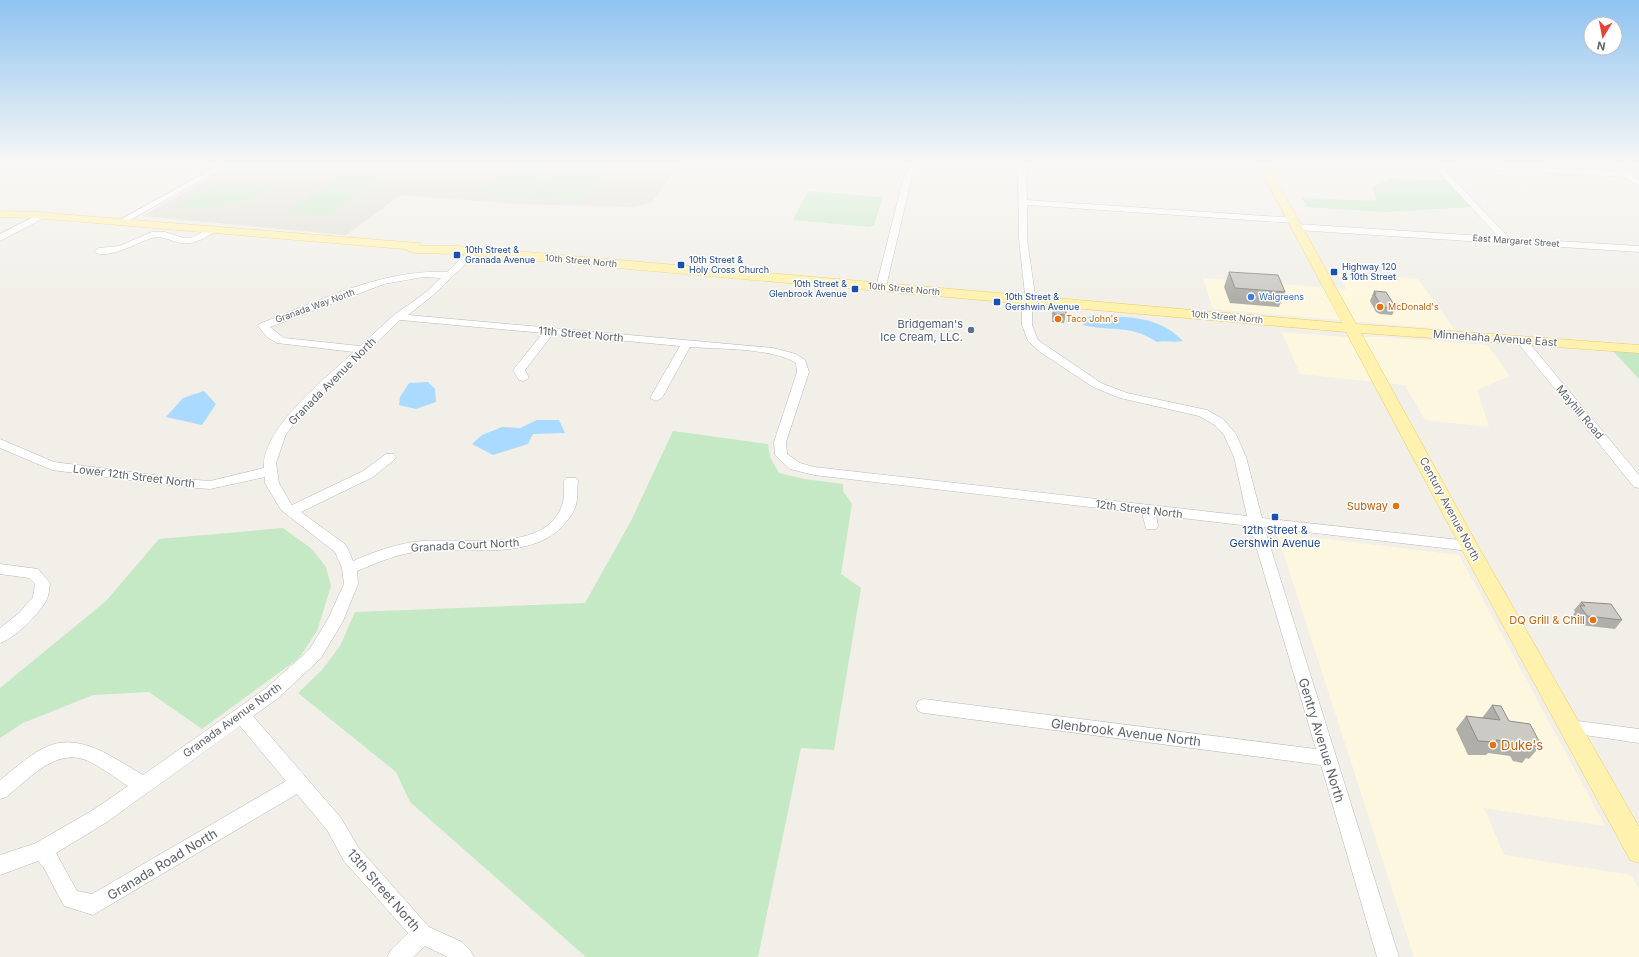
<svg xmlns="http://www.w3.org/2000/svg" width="1639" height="957" font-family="Inter,sans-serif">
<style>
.commercial{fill:#fef7e0}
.education{fill:#e1ded6}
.green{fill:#c5e8c5}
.water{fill:#aadaff}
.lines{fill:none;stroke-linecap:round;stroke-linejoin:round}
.minor-casing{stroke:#b5b8bc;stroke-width:1}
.major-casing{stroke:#f2c960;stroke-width:1}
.minor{fill:#fff;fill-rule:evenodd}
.major{fill:#fff2af;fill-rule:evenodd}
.wall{fill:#afaea9}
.building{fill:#cccac5;stroke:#8f8d8a}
.transit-dot{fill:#1a4fb4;stroke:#fff;stroke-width:1.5}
.shop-dot{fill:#3f7fe0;stroke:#fff;stroke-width:1.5}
.food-dot{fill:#e8710a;stroke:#fff;stroke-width:1.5}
.service-dot{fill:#5c6f8a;stroke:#fff;stroke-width:1.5}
.labels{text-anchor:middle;stroke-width:3;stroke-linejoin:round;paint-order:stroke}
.far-street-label{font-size:9px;fill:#5f6368;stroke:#fff}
.far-transit-label{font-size:9px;fill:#164399;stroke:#fff;text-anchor:start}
.far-shop-label{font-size:9px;fill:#366cbe;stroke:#fff;text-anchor:start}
.far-food-label{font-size:9px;fill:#c56008;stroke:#fff;text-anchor:start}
.service-label{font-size:11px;fill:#4e5e75;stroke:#fff;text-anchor:end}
.street-label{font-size:11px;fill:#5f6368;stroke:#fff}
.food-label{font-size:11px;fill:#c56008;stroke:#fff;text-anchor:end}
.transit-label{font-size:11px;fill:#164399;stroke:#fff}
.near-street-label{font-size:13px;fill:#5f6368;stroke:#fff}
.near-food-label{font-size:13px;fill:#c56008;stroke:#fff;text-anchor:start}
</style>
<rect width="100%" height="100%" fill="#f1efe8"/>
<g class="commercial">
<path d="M1338,273L1418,279L1455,330L1213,309L1203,278L1346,289Z"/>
<path d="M1282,332L1344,337H1381L1487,345L1510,376L1477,390L1489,427L1425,420L1405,385L1300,374Z"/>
<path d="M1277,533L1459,555L1605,826L1484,808L1504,855L1631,875L1639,889V957H1414Z"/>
</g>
<path class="education" d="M233,165H680L651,203L633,207L521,204L401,195L346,235L142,216Z"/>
<g class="green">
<path d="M243,165H339L327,172L308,175L303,178L224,176Z"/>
<path d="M513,165H556L523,196L480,193Z"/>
<path d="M564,165L611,168L581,200L530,196Z"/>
<path d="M344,172L384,175L329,215L286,212Z"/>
<path d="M1389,179L1448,180L1472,207L1385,212L1307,207L1302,198L1377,201L1372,187Z"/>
<path d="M219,182L273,187C245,205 207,210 174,207Z"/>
<path d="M808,191L883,197L874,225L870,227L793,220Z"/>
<path d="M1612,350L1639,352V379Z"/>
<path d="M673,431L768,444L770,457L779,473L804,479L843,484V491L852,504L841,574L861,588L834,750L801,748L758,957H586L410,802L396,772L298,693L322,670L340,646L355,612L585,603L631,521Z"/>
<path d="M283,528L312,549L326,567L331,586L317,631L299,658L202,729L149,692L93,695L23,723L0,738V688L106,601L159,539Z"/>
</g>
<g class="water">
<path d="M1094,316C1127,317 1158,315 1183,341C1173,343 1166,340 1157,342C1130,324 1111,332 1083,325V318Z"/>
<path d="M428,382L435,389L436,402L416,409L399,405L400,397L409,383Z"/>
<path d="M204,391L216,404L202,425L166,417L183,398Z"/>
<path d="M537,420H559L565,433L533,434L528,444L493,455L472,444L482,435L502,427L520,428Z"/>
</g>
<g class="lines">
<g class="minor-casing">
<g id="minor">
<path d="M219,165H228L123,224L120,225L116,222Z"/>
<path d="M911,165H919L912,176L886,287L881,290L878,289L876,287L904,176Z"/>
<path d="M1018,165H1026L1027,200L1296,218L1297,220L1293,223L1027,205V239L1035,295L1032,306V325L1038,340L1101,383L1127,393L1207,410L1223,419L1236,434L1246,457L1262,518L1469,541L1474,542L1476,546L1474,550L1469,551L1264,527L1399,957H1377L1321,765L924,713L918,711L916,706L918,701L924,699L1316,749L1250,526L1156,515L1158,526L1156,529H1146L1142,513L814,475L790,469L775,455L774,442L797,372L796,363C773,348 718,349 690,347L662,398L656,401L650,398L680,346L553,334L525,370L529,378L523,381L519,380L513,370L543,333L400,320L300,416L286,434L276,463L279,483L291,504L292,505L363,471L386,454H394L396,457L394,460L373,477L301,512L346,545L353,561C376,551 398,543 423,541C461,538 543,553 561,508C565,500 564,490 564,481L566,478H576L578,481C577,490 578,500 575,508C573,513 570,517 567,521C536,562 468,547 423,551C399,553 379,562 357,571L358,584L343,621L321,658L277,699L253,716L341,818L358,847L429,927L462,942L470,950L474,957H448L425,946L413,957H387L391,950L408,933L344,861L327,830L297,794L93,915L64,906L44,868L38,861L0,875V855L36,843L93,810L128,786C114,777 100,766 86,760C55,748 28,780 6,797L0,799V780C13,770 27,757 42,749C77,729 113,758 143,775L265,689L309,650L328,619L344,584L342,568L335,552L281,510L265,483V477L210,489L184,487L52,470L0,448V439L54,462L184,479L210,481L264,468C261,429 327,377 354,352L277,343L267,337L258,326L259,324C320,301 381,269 447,272L470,250L473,249L478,252L431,297L408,315L773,348L796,354L805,360L809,372L786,442L787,454L800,463L814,467L1247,516L1234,457L1224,435L1215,425L1199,416L1120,398L1093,387L1040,352L1028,341L1022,325V306L1025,295L1019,239ZM424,277L441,278L425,293L394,315L360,346L284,338L270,327L384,284ZM240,726L286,781L92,894L77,891L56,853L107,822Z"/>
<path d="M1432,165H1478L1618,172L1609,165H1617L1639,180V186L1625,177L1442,167L1509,238L1639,246V252L1297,230L1293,227L1297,224L1499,237Z"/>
<path d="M43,212L46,213V217L0,241V234Z"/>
<path d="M213,226L217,229L216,231C206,237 195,245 182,243C172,242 163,235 152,238C140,241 105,262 94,251L99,248L119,246L152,232H165L184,238H191Z"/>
<path d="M1521,337L1525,338L1639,475V488L1634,487L1517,342L1516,340Z"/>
<path d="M0,564L38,569L50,583C49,589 49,596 46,601C39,614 14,639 0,643V628L19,613L33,597L35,584L29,578L0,574Z"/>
<path d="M1570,720L1639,729V743L1564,732L1561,727L1564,722Z"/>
</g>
</g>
<g class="major-casing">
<path id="major" d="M1258,165H1268L1356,324L1639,345V353L1361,333L1478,546L1639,827V863L1630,860L1460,546L1346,332L458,254L414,253L404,249L35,218L0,217V211L35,212L405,242L420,243L421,246H458L1342,323Z"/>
</g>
<use href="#minor" class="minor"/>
<use href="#major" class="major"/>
</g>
<g class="wall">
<path d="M1229,272L1285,292L1279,307L1230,303L1224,287Z"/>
<path d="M1374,291L1396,308L1392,315L1380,314L1376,312L1370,301Z"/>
<path d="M1054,306L1066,315L1064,323L1052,322V314Z"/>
<path d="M1581,602L1622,620L1615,629L1580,625L1573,615L1575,612L1574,610Z"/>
<path d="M1492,705L1509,721L1541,745L1529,759L1526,758L1522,763L1513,761L1510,756L1488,753L1486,755H1468L1456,729L1466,716L1482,718Z"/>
</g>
<g class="building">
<path d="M1229,272L1278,275L1285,292L1235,288Z"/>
<path d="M1374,291L1386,292L1396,308L1384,307L1380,304L1374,294H1376Z"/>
<path d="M1054,306L1066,307V315L1054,314Z"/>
<path d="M1581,602L1611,604L1622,620L1587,616L1580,606H1585Z"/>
<path d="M1492,705L1501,706L1509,721L1530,724L1541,745L1531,744L1533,750L1524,748L1522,743L1496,740L1497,742L1478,741L1466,716L1500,720Z"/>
</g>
<linearGradient id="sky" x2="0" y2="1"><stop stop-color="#8fc3f1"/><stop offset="0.55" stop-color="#f9f8f5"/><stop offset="1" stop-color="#f9f8f5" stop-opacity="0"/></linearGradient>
<rect width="1639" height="299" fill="url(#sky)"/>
<g class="transit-dot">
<rect x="453" y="251" width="8" height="8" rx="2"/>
<rect x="677" y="261" width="8" height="8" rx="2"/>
<rect x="1330" y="268" width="8" height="8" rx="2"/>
<rect x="851" y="285" width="8" height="8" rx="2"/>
<rect x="993" y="298" width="8" height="8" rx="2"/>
<rect x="1271" y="513" width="8" height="8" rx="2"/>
</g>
<circle class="shop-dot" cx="1251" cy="297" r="4"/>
<g class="food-dot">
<circle cx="1380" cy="307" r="4"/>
<circle cx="1058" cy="319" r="4"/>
<circle cx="1396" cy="506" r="4"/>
<circle cx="1593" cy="620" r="4"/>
<circle cx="1493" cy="745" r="4"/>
</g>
<circle class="service-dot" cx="971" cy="330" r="4"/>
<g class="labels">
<g class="far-street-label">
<text transform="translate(1516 241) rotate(4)" y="3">East Margaret Street</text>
<text transform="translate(581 261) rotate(5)" y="3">10th Street North</text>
<text transform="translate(904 289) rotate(5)" y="3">10th Street North</text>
<text transform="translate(315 306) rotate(-20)" y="3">Granada Way North</text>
<text transform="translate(1227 317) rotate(5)" y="3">10th Street North</text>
</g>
<g class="far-transit-label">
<text x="465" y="253">10th Street &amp;<tspan x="465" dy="10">Granada Avenue</tspan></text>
<text x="689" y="263">10th Street &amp;<tspan x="689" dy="10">Holy Cross Church</tspan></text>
<text x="1342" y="270">Highway 120<tspan x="1342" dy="10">&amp; 10th Street</tspan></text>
<text x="847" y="287" text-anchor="end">10th Street &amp;<tspan x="847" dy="10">Glenbrook Avenue</tspan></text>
<text x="1005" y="300">10th Street &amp;<tspan x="1005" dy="10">Gershwin Avenue</tspan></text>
</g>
<g class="far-shop-label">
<text x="1259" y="300">Walgreens</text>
</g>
<g class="far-food-label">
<text x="1388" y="310">McDonald's</text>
<text x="1066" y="322">Taco John's</text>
</g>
<g class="service-label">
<text x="963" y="328">Bridgeman's<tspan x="963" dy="13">Ice Cream, LLC.</tspan></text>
</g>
<g class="street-label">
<text transform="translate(581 334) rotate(5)" y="4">11th Street North</text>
<text transform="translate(1495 338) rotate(4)" y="4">Minnehaha Avenue East</text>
<text transform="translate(332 381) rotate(-45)" y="4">Granada Avenue North</text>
<text transform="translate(1580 412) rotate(50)" y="4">Mayhill Road</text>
<text transform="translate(134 476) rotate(7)" y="4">Lower 12th Street North</text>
<text transform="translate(1139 509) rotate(7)" y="4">12th Street North</text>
<text transform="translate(1450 509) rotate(62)" y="4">Century Avenue North</text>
<text transform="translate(465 545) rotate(-3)" y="4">Granada Court North</text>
<text transform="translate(232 720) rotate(-36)" y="4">Granada Avenue North</text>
</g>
<g class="food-label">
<text x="1388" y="510">Subway</text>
<text x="1585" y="624">DQ Grill &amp; Chill</text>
</g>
<g class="transit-label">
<text x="1275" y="534">12th Street &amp;<tspan x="1275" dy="13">Gershwin Avenue</tspan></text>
</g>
<g class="near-street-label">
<text transform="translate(1126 732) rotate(7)" y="5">Glenbrook Avenue North</text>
<text transform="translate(1322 740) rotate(73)" y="5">Gentry Avenue North</text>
<text transform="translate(162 864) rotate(-31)" y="5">Granada Road North</text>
<text transform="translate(384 890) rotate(49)" y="5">13th Street North</text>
</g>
<g class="near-food-label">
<text x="1501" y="750">Duke's</text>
</g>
</g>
<g transform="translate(1603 36) rotate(190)"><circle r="19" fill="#ffffff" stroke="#bfc1c3"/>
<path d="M0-3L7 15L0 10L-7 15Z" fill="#ea4335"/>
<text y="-6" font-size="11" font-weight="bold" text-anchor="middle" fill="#5f6368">N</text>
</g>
</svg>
